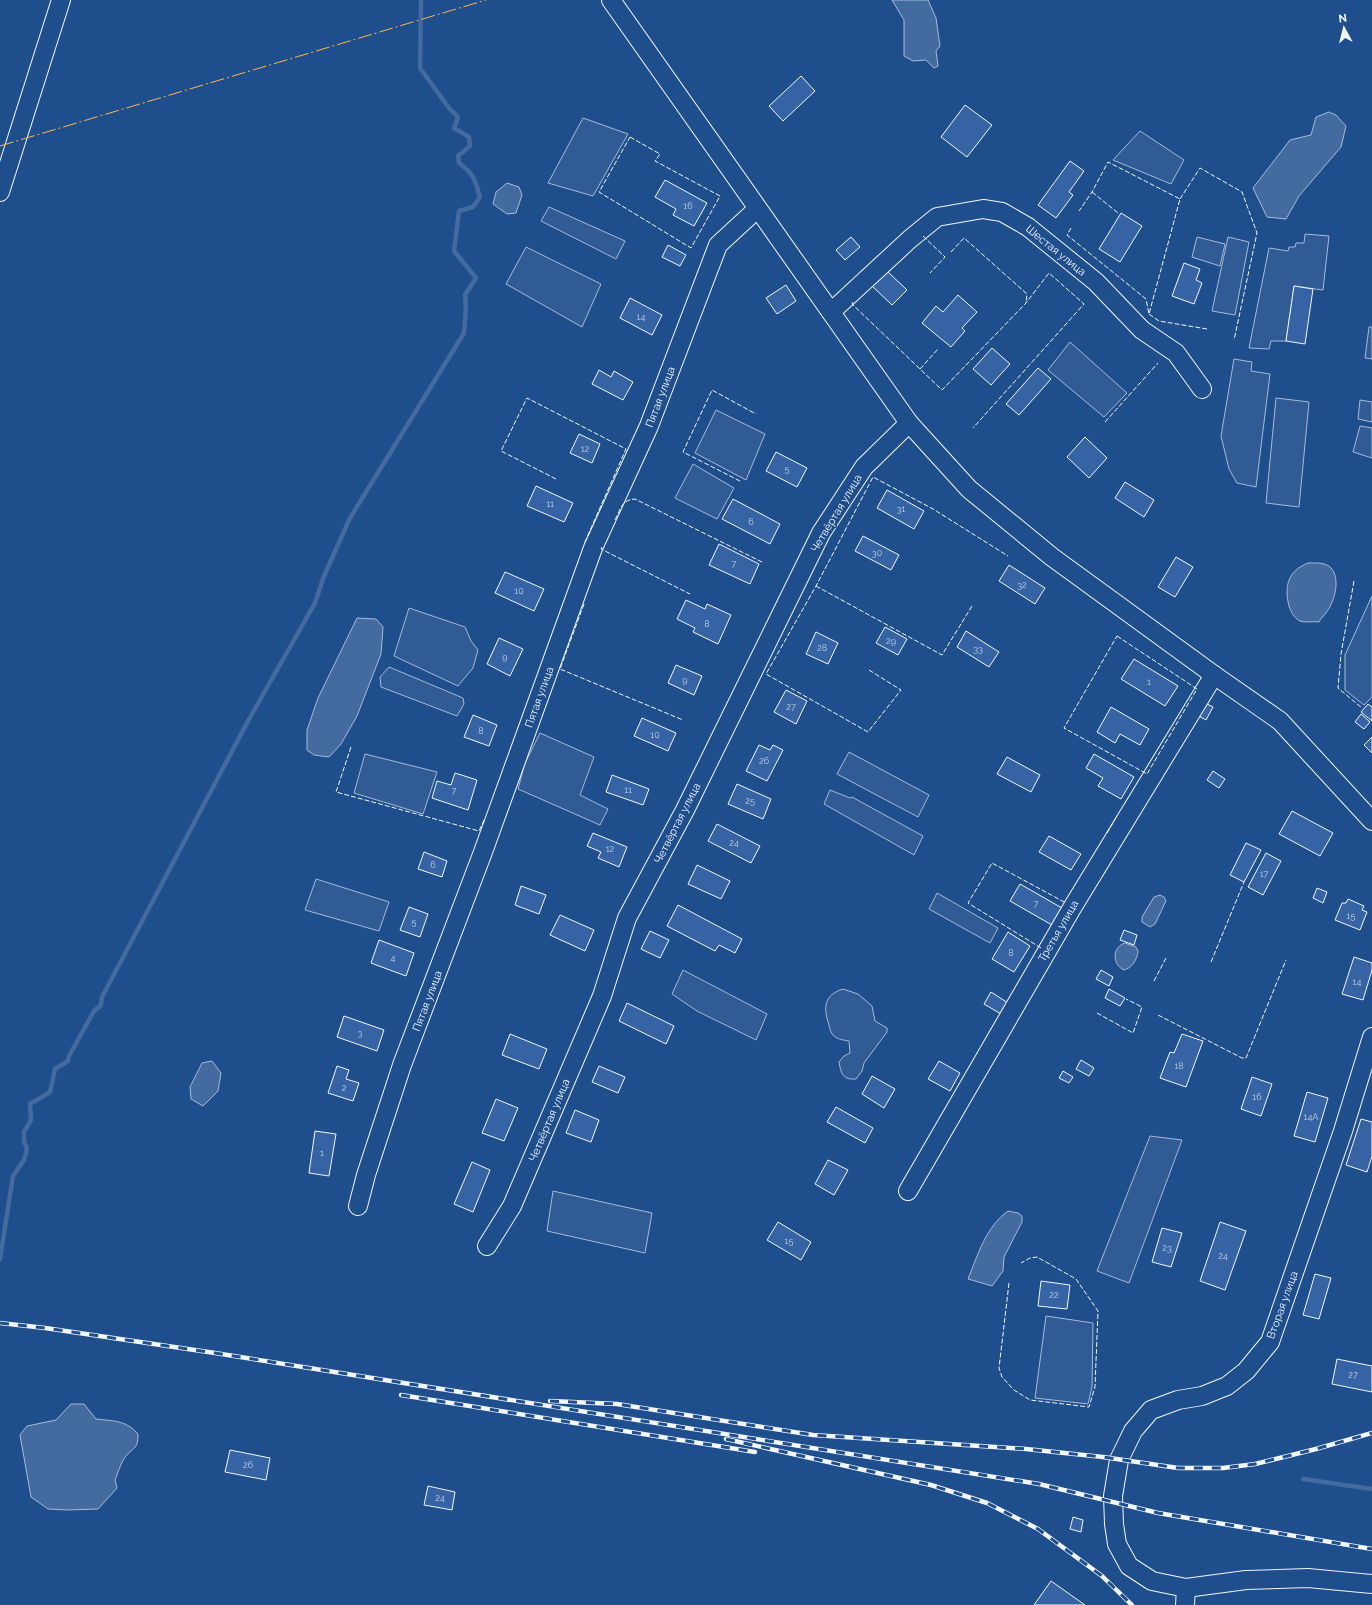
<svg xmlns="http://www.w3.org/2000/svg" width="1372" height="1605" font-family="Raleway,sans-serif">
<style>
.green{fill:#305b95;stroke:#a8bbd7}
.water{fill:#446ba0;stroke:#a8bbd7}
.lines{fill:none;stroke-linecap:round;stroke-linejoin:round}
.stream{stroke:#446ba0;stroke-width:4.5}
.building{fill:#3563a3;stroke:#f2f6ff}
.minor-casing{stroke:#f2f6ff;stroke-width:20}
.minor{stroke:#1f4e8c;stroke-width:18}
.rail-casing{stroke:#f2f6ff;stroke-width:4.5}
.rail{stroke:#1f4e8c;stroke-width:3;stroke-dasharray:9;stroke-linecap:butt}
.fence{stroke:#f2f6ff;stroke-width:1;stroke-dasharray:5 2;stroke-linecap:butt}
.power{stroke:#ffb74d;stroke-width:1;stroke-dasharray:14 3 2 3;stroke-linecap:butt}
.labels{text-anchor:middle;stroke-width:3;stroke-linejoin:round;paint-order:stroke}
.number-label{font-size:9px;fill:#c3d1e8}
.street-label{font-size:11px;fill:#f2f6ff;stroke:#1f4e8c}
</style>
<rect width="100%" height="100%" fill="#1f4e8c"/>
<g class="green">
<path d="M583,118L628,134L593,196L548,183Z"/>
<path d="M1140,131L1184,160L1171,184L1113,160Z"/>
<path d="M549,207L625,241L616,259L541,221Z"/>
<path d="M1305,234L1329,236L1323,290L1294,286L1286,341H1271L1269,349L1249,348L1269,248L1288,251L1289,247H1295L1296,243H1304Z"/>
<path d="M1197,237L1225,244L1220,266L1192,257Z"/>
<path d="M1228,237L1249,242L1235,315L1212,311Z"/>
<path d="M526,247L601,284L582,327L506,284Z"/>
<path d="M1369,327H1372V359L1365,358Z"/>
<path d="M1070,342L1127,393L1104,417L1048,370Z"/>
<path d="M1234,359L1252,362L1251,371L1270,374L1256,487L1237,483L1229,469L1221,436Z"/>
<path d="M1276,398L1309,402L1299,507L1266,503Z"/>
<path d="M1360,400L1372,402V422L1358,419Z"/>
<path d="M716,410L765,434L746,480L695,453Z"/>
<path d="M1360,426L1372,428V458L1353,452Z"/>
<path d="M693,464L734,488L717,519L675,498Z"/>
<path d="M1372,596V697L1364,705L1345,690V655Z"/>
<path d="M409,608L465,627L471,641L478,650L473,668L458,686L394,656Z"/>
<path d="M389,667L463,698L464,704L457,716L381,687L380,677Z"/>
<path d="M540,733L594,757L580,795L608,809L600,825L518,789L525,763Z"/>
<path d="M849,752L929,795L918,817L837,774Z"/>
<path d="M365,754L437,772L423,814L354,793Z"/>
<path d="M830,790L850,798L852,797L923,836L914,855L824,804Z"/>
<path d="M316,879L389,902L379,931L305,910Z"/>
<path d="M937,893L998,928L990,943L929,909Z"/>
<path d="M683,970L767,1014L756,1040L697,1011L672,994Z"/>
<path d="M843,989L858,994L872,1006L875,1021L887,1028V1032L864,1063L862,1071L856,1079C843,1080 841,1074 839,1062L844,1056L850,1053L849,1041C844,1040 839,1040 834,1036C831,1034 830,1029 829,1025C823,1007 824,995 843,989Z"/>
<path d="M1150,1136L1182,1140L1129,1283L1097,1271Z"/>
<path d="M553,1191L652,1213L645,1253L547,1231Z"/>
<path d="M1046,1316L1093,1323L1092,1387L1088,1404L1035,1398Z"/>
</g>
<g class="water">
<path d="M892,0H928L936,18L940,46L936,51L938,66L934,68L926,60L913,61L904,56V20Z"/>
<path d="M1329,112L1336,115L1346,126L1341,147L1299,196L1286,219L1267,217L1253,188L1290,140L1311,135L1316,117Z"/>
<path d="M507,183L519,187L522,195L516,213L507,214L493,204L496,192Z"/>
<path d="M1308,563C1315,563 1324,562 1330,567C1342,578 1334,604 1325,614C1323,617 1321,618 1319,622C1313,621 1305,623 1300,621C1294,618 1291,612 1289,606C1284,586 1288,571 1308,563Z"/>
<path d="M357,618L376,619L383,627L381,654L357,716L341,744L329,757L314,755L307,750V730L318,698Z"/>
<path d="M1160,895L1164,897L1166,901L1155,924L1150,927L1142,922V917L1154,897Z"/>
<path d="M1125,943L1136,947L1138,951C1137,960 1132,968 1124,970C1112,965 1112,947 1125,943Z"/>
<path d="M212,1061L221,1073L218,1091L203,1106L191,1099L190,1087L202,1063Z"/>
<path d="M1008,1211L1018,1213L1022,1216V1222L1004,1257L1003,1271L992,1286L968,1279C978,1254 986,1227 1008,1211Z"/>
<path d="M71,1404H84L96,1419C113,1421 126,1420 138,1434C138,1449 135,1446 126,1456C121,1462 118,1473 115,1480L117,1488L98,1509L67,1510L48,1509L31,1497L20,1435L27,1426L56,1420Z"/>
</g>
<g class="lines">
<g class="stream">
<path d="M0,1259L13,1176L24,1160L27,1149L24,1141V1132L31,1120L30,1104L50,1092L55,1069L68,1061L69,1056L94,1011L101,1005L102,997L248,721L315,603L324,576L350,518L464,333C465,320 467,308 465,295L476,278L454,251L459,211L473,207L480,197C475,180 474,174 459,163L458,156L470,146L469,137L454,128L458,117L449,108L420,68L421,0"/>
<path d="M1303,1479L1372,1489"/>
</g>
</g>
<g class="building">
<path d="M801,76L815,91L783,121L769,106Z"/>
<path d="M965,105L992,125L967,157L941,137Z"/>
<path d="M1070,161L1084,171L1069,192L1073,195L1056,218L1038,205Z"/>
<path d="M665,180L707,203L694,226L673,215L676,209L655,197Z"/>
<path d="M1121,213L1142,226L1120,262L1099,249Z"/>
<path d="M851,237L860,247L845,260L836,250Z"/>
<path d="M668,245L686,255L680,266L662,257Z"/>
<path d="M1184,263L1200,269L1196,280L1202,283L1194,304L1172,296Z"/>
<path d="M887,271L907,290L892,305L872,286Z"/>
<path d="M786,285L796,301L777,314L766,298Z"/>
<path d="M1294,286L1313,289L1305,344L1286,341Z"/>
<path d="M958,295L977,312L962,328L965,331L951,347L922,323L936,306L943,312Z"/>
<path d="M630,298L662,315L652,335L620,318Z"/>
<path d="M992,348L1010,364L991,385L973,369Z"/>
<path d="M1038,368L1051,379L1019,415L1006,404Z"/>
<path d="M599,370L611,377L614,371L633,382L623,400L592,384Z"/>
<path d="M579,434L600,444L592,463L570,453Z"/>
<path d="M1085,437L1107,458L1089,478L1067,457Z"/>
<path d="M776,452L807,468L797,487L766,471Z"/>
<path d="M1125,482L1154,500L1144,517L1115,498Z"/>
<path d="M536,486L573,503L564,522L527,506Z"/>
<path d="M887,490L924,511L914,529L877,508Z"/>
<path d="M733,499L780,524L770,544L722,519Z"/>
<path d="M863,536L899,555L891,570L855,551Z"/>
<path d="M719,544L759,564L750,584L709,565Z"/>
<path d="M1176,557L1193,567L1175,597L1158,587Z"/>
<path d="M1009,565L1045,588L1035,604L999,581Z"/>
<path d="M505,572L544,589L534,611L495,593Z"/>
<path d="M686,600L705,609L707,604L731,615L718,644L693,632L695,628L677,619Z"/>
<path d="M885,627L907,639L898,655L876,643Z"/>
<path d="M966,631L999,652L989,667L957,647Z"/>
<path d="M816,632L838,643L828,664L806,654Z"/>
<path d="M499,638L523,649L510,676L487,664Z"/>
<path d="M1134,659L1178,686L1165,706L1121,679Z"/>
<path d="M676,665L702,676L694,695L668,683Z"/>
<path d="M786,690L807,701L796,724L774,712Z"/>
<path d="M1203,702L1213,707L1206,720L1197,715Z"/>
<path d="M1368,704L1372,707V721L1361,712Z"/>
<path d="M1111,707L1149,729L1140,745L1120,734L1115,743L1097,732Z"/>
<path d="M1361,714L1370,722L1364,729L1355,722Z"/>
<path d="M473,715L497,725L489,746L464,737Z"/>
<path d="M642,718L676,733L668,751L634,736Z"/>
<path d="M1372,737V753L1364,745Z"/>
<path d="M759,745L770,750L773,745L783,750L767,781L746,771Z"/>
<path d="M1094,754L1134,777L1121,799L1098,786L1103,778L1086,768Z"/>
<path d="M1007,757L1040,775L1031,792L997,774Z"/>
<path d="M1213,771L1225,779L1219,788L1207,780Z"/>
<path d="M455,773L477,780L468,810L432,798L437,781L451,785Z"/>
<path d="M612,775L649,789L643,805L606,792Z"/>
<path d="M737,784L771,799L763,819L728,804Z"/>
<path d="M1292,811L1333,833L1320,856L1279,834Z"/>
<path d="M717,824L760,846L751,863L708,841Z"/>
<path d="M593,833L627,847L619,867L598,858L601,852L587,846Z"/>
<path d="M1049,836L1081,854L1071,870L1039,852Z"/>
<path d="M1246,843L1261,850L1244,882L1230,875Z"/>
<path d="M424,852L447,861L442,877L418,869Z"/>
<path d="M1266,853L1281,861L1263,895L1248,887Z"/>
<path d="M697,865L730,881L721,899L688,884Z"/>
<path d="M1020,884L1062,908L1052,925L1010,901Z"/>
<path d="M521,886L546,895L539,914L515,905Z"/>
<path d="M1317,888L1327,892L1323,903L1313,898Z"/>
<path d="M1348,899L1364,906L1362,910L1367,912L1360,930L1335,920L1342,903H1346Z"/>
<path d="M678,905L742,939L735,953L719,945L715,951L667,926Z"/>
<path d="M409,907L428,914L420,937L400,930Z"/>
<path d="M560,915L594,930L585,951L550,935Z"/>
<path d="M1124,930L1137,935L1134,945L1120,940Z"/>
<path d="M650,931L669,940L660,958L641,949Z"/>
<path d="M1008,932L1030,946L1014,972L992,959Z"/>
<path d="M379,940L414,953L406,976L371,963Z"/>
<path d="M1354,957L1372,963V970L1363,1000L1342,994Z"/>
<path d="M1101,970L1113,977L1109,986L1096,979Z"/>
<path d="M1109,989L1125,998L1120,1006L1105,998Z"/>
<path d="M991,992L1008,1003L1001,1014L984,1004Z"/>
<path d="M627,1003L674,1026L666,1044L619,1021Z"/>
<path d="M344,1016L384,1030L377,1051L337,1037Z"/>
<path d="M510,1034L547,1049L539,1069L502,1055Z"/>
<path d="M1182,1034L1203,1041L1186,1087L1160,1078L1170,1052L1174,1053Z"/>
<path d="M1081,1060L1094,1068L1089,1076L1076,1069Z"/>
<path d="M939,1061L960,1073L950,1091L928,1079Z"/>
<path d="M337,1066L349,1070L346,1079L359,1083L353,1101L328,1093Z"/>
<path d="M599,1066L625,1077L618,1093L592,1082Z"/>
<path d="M1063,1071L1073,1077L1069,1083L1059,1078Z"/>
<path d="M872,1076L895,1089L884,1108L862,1094Z"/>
<path d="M1252,1077L1272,1084L1261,1116L1241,1109Z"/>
<path d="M1307,1092L1328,1098L1315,1142L1294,1136Z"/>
<path d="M496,1099L518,1108L504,1141L482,1133Z"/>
<path d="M836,1107L873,1128L865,1143L827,1122Z"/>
<path d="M575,1110L599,1120L591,1142L566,1133Z"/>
<path d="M1361,1119L1372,1122V1156L1367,1172L1346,1165Z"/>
<path d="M315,1131L336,1134L329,1176L309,1173Z"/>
<path d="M828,1160L848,1170L834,1195L815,1184Z"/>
<path d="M472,1162L490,1170L473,1212L454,1204Z"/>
<path d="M778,1222L811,1242L801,1260L767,1240Z"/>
<path d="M1220,1222L1246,1231L1225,1290L1200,1281Z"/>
<path d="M1162,1228L1182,1233L1171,1267L1152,1262Z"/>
<path d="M1315,1274L1331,1278L1319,1319L1303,1315Z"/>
<path d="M1041,1281L1070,1285L1067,1309L1038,1306Z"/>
<path d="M1337,1359L1372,1366V1392L1332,1384Z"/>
<path d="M230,1450L270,1458L266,1480L225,1472Z"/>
<path d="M428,1486L455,1492L452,1510L424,1505Z"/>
<path d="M1073,1517L1083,1520L1081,1532L1070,1529Z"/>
<path d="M1051,1581L1085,1605H1034Z"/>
</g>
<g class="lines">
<g class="minor-casing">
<g id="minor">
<path d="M611,0L909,423L969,489L1052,557L1214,675L1280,721L1372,821"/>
<path d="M0,192L61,0"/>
<path d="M831,312L910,239L937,217L983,209L1002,212L1028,227L1096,282L1142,330L1176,353L1202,389"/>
<path d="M1372,1037L1343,1131L1270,1342L1246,1371L1227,1386L1202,1396L1178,1400L1151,1410L1133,1431L1119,1460L1113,1496L1114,1524L1117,1544L1129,1566L1152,1581L1186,1588L1246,1580L1308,1578L1372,1584"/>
<path d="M908,1191L1072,908L1214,675"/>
<path d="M358,1206L366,1175L402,1065L483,852L593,548L649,426L718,245L757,209"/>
<path d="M487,1246L512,1206L602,996L627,918L685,810L821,533L864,467L909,423"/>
<path d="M1185,1605L1186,1588"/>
</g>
</g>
<use href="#minor" class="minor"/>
<g class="rail-casing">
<g id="rail">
<path d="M0,1323L45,1328L215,1353L1039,1484L1158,1513L1372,1549"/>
<path d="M401,1395L755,1452"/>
<path d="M550,1401L617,1404L813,1435L1026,1449L1103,1457L1178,1468H1223L1255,1464L1316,1449L1372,1433"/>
<path d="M726,1439L931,1485L987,1503L1038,1529L1102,1576L1132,1605"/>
</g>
</g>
<use href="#rail" class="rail"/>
<g class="fence">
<path d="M630,137L660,154L655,161L720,196L691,248L599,192Z"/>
<path d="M1092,192L1118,213"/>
<path d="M1180,199L1200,168L1242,192L1257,233L1234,340"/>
<path d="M1071,228L1067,235L1146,299L1149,314L1180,199L1108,162L1092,192L1079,211"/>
<path d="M923,236L945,257L930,273"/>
<path d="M951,252L964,238L1027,294L1026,303"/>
<path d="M853,302L852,304L942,390L1026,303L1049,273L1084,304L973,428"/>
<path d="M1149,314L1159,321L1207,329"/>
<path d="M920,369L938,349"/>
<path d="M1105,422L1158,363"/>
<path d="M556,479L501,451L527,398L626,449L584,544"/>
<path d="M740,481L683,452L712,390L756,414"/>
<path d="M615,520C621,509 621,500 635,499L764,563"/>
<path d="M602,547L601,549L690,594"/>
<path d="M1354,581L1341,654L1338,688L1362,708"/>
<path d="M816,586L942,655L972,606"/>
<path d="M584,604L560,669L683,720"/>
<path d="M1117,636L1197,689L1147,774L1064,728Z"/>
<path d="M869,670L901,690L868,732L766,674L816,586L873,477L933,509L1008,556"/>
<path d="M351,747L336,792L479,831L485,818"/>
<path d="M1107,833L1117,816"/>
<path d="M1041,948L968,903L992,863L1066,903"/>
<path d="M1211,962L1244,882"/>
<path d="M1154,981L1166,958"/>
<path d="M1097,1013L1133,1033L1142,1007L1126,999"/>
<path d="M1158,1015L1242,1058H1246L1286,960"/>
<path d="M1009,1283L999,1368L1002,1377L1014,1390L1030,1400L1089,1407L1095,1387L1098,1311L1076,1279L1037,1257L1030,1258L1021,1263"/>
</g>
<path class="power" d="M0,146L486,0"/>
</g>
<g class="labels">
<g class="number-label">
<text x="688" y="209">16</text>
<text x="641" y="320">14</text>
<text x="585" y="452">12</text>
<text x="787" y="472">5</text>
<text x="550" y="507">11</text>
<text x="901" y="512">31</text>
<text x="751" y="525">6</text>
<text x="877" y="556">30</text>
<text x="734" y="567">7</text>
<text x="1022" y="588">32</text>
<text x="519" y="594">10</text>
<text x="707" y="627">8</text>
<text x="891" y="644">29</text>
<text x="822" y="651">28</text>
<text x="978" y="652">33</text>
<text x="505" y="660">9</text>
<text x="685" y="683">9</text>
<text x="1149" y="685">1</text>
<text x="791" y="710">27</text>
<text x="481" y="734">8</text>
<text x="655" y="738">10</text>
<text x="764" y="764">26</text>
<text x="628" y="793">11</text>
<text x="454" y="794">7</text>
<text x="750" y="804">25</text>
<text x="734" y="846">24</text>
<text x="610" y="852">12</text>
<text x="433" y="868">6</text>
<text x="1264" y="877">17</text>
<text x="1036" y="907">7</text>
<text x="1351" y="919">15</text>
<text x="414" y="925">5</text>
<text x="1011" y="956">8</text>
<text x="393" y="961">4</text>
<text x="1357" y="985">14</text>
<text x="360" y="1036">3</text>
<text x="1179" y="1069">18</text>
<text x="344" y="1091">2</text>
<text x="1257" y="1100">16</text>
<text x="1311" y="1120">14А</text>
<text x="322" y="1156">1</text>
<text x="789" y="1244">15</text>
<text x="1167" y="1251">23</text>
<text x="1223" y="1259">24</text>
<text x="1054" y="1298">22</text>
<text x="1353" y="1378">27</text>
<text x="248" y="1468">26</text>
<text x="440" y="1501">24</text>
</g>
<g class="street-label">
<text transform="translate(1056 250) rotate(39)" y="4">Шестая улица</text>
<text transform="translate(660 397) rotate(-69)" y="4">Пятая улица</text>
<text transform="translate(836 513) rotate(-59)" y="4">Четвёртая улица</text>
<text transform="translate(539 697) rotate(-70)" y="4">Пятая улица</text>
<text transform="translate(677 823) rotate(-63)" y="4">Четвёртая улица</text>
<text transform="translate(1058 931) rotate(-60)" y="4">Третья улица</text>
<text transform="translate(427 1001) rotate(-69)" y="4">Пятая улица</text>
<text transform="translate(549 1120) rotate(-67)" y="4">Четвёртая улица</text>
<text transform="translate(1282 1305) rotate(-70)" y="4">Вторая улица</text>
</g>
</g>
<g transform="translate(1344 28) rotate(353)" stroke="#1f4e8c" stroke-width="3" paint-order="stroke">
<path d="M0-3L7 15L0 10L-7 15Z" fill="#f2f6ff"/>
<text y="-6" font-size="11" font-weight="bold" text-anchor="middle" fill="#f2f6ff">N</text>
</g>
</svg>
